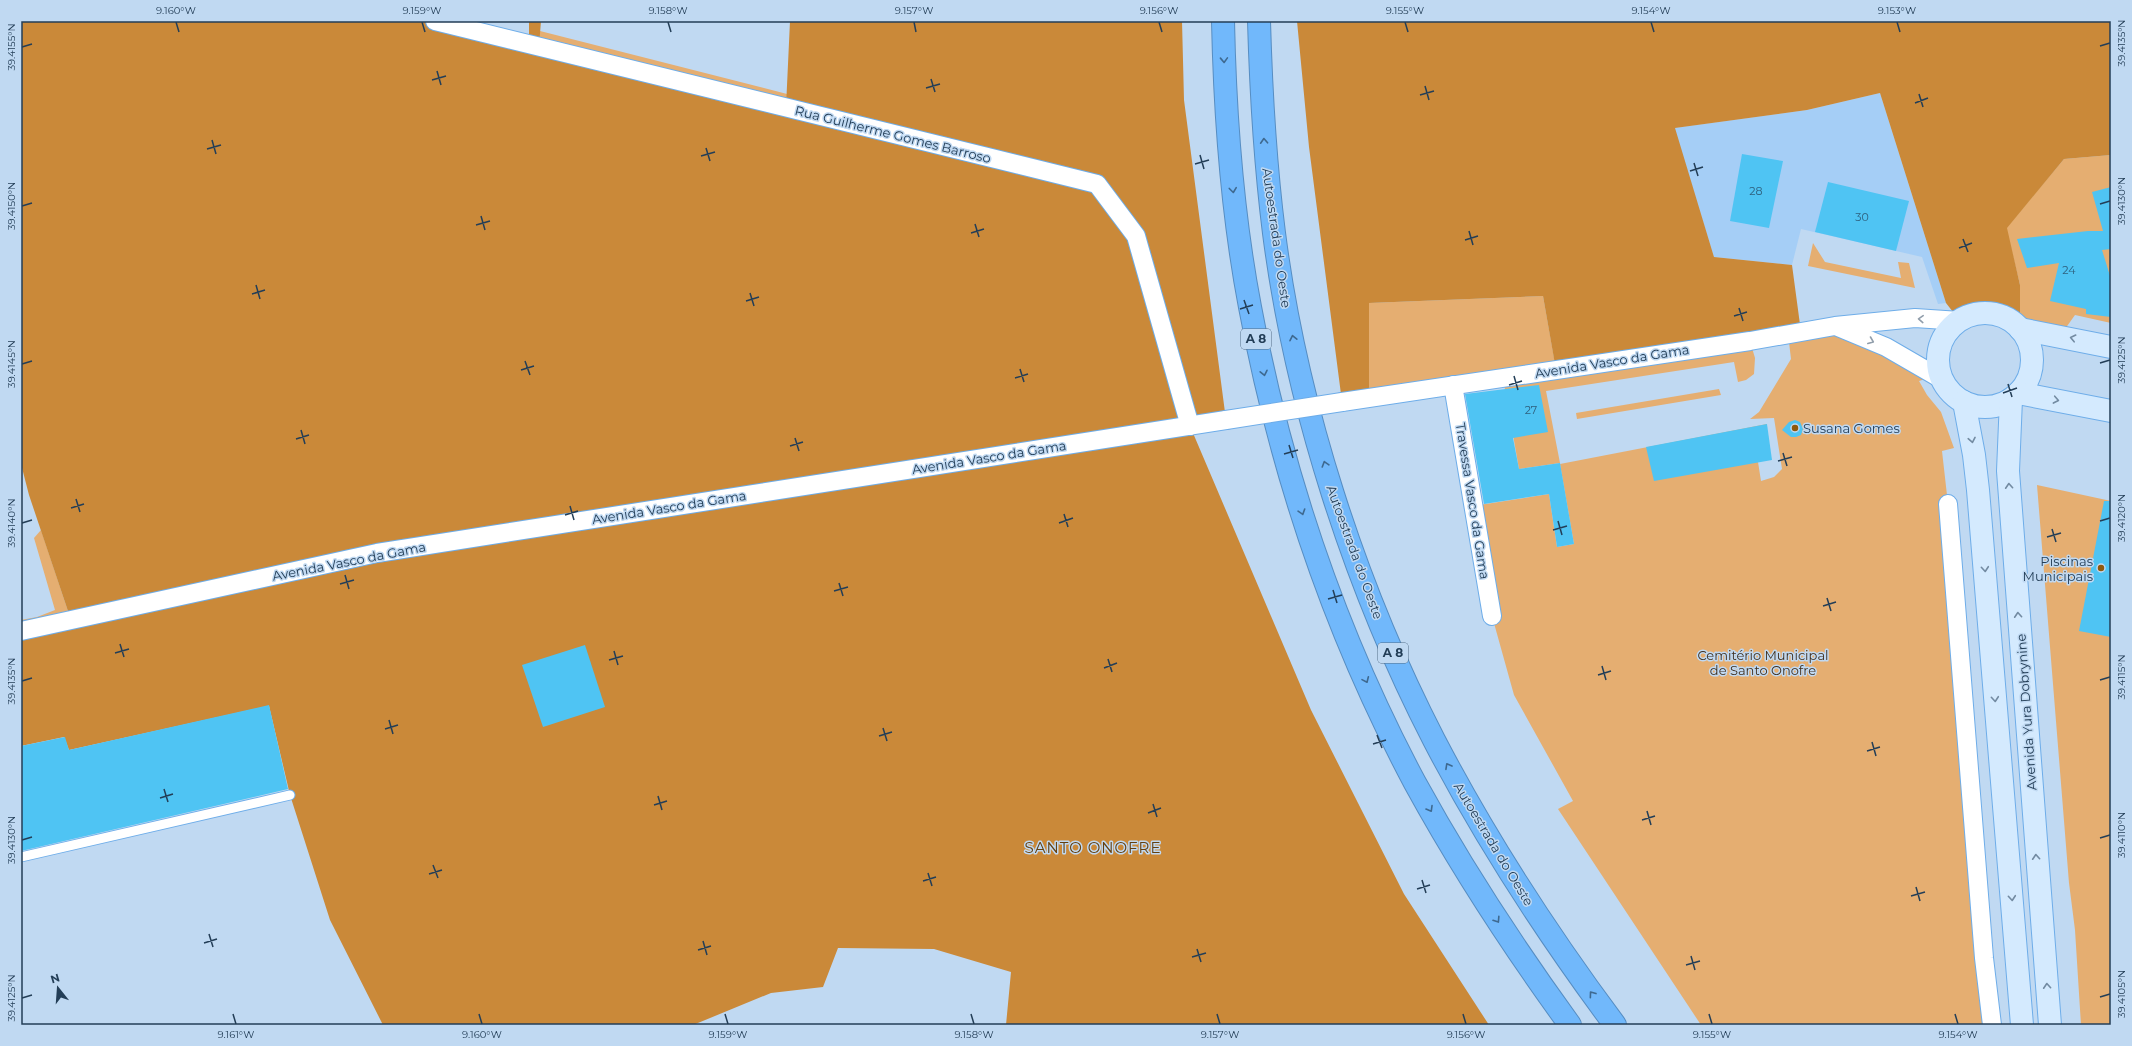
<svg xmlns="http://www.w3.org/2000/svg" width="2132" height="1046" font-family="Montserrat,sans-serif">
<style>
.built{fill:#a5cef6}
.green{fill:#e5ae71}
.forest{fill:#ca8939}
.building{fill:#4fc4f3}
.lines{fill:none;stroke-linecap:round;stroke-linejoin:round}
.lane-casing{stroke:#6eade9;stroke-width:11}
.street-casing{stroke:#6eade9;stroke-width:20}
.secondary-casing{stroke:#6eade9;stroke-width:24}
.highway-casing{stroke:#568dc2;stroke-width:24}
.lane{stroke:#fff;stroke-width:9}
.street{stroke:#fff;stroke-width:18}
.secondary{stroke:#d4eafe;stroke-width:22}
.highway{stroke:#71b8fb;stroke-width:22}
.street-bridge-casing{stroke:#6eade9;stroke-width:20;stroke-linecap:butt}
.street-bridge{stroke:#fff;stroke-width:18}
.oneway{stroke:#3e6990}
.oneway2{stroke:#919eab}
.oneway3{stroke:#738ba2}
.ticks{fill:none;stroke:#233e57;stroke-width:1.5}
.poi-dot{fill:#8f590c;stroke:#c0d9f2;stroke-width:1.5}
.labels{text-anchor:middle;stroke-width:3;stroke-linejoin:round;paint-order:stroke}
.number-label{font-size:11px;fill:#2e607e}
.shield{fill:#c0d9f2;stroke:#526c86;stroke-width:1}
.shield-label{font-size:12px;font-weight:bold;fill:#233e57}
.street-label{font-size:13px;fill:#233e57;stroke:#c0d9f2}
.poi-label{font-size:13px;fill:#233e57;stroke:#c0d9f2;text-anchor:start}
.park-label{font-size:13px;fill:#3f2f1e;stroke:#c0d9f2}
.quarter-label{font-size:15px;letter-spacing:1px;fill:#65400f;stroke:#c0d9f2}
.neatline{fill:none;stroke:#233e57;stroke-width:1.5}
.ticks-label{font-size:10px;text-anchor:middle;fill:#233e57}
</style>
<rect width="100%" height="100%" fill="#c0d9f2"/>
<path class="built" d="M1880,93L1946,303L1938,304L1922,257L1801,229L1792,265L1714,257L1674,128L1807,110Z"/>
<g class="green">
<path d="M540,31L791,95V109L534,45Z"/>
<path d="M2111,155V323L2075,315L2060,336L2020,329V285L2006,228L2064,159Z"/>
<path d="M1813,243L1825,262L1901,278L1898,262L1909,263L1915,288L1808,266Z"/>
<path d="M1543,296L1556,369L1750,341L1755,358L1754,374L1746,380L1738,382L1734,362L1546,391L1560,463L1519,469L1503,378L1369,398V303Z"/>
<path d="M1835,326L1934,376L1919,381L1927,395L1941,412L1954,448L1942,451L1948,504L1992,1025H1701L1558,809L1573,801L1514,695L1492,616L1473,506L1549,494L1557,547L1574,544L1560,464L1767,424L1758,462L1761,481L1774,477L1782,469L1774,418L1750,419L1759,412L1791,359L1788,334Z"/>
<path d="M1719,389L1721,395L1577,419L1576,413Z"/>
<path d="M2037,485L2111,501V1025H2081L2075,930L2069,883Z"/>
<path d="M41,530L71,620L21,631V620L37,617L55,610L34,538Z"/>
</g>
<g class="forest">
<path d="M21,21H435L529,44V21H541L539,46L786,107L790,21H1182L1184,100L1226,420L1190,426L1311,710L1404,894L1489,1025H1006L1011,972L934,949L838,948L823,987L771,993L693,1025H383L330,920L290,795L269,706L69,750L64,737L21,746V631L71,620L29,495L21,464Z"/>
<path d="M1297,21H2111V155L2064,159L2007,228L2020,285V329C2001,313 1982,310 1960,321L1946,303L1880,93L1807,110L1675,128L1714,257L1792,265L1801,332L1556,370L1543,296L1369,303V398L1342,402L1309,147Z"/>
</g>
<g class="building">
<path d="M1742,154L1783,161L1769,228L1730,221Z"/>
<path d="M1828,182L1909,201L1896,251L1815,232Z"/>
<path d="M2111,187V249L2102,250L2111,279V317L2086,314V309L2050,301L2059,263L2027,268L2017,239L2088,231H2103L2092,192Z"/>
<path d="M1539,385L1548,432L1513,438L1519,469L1560,463L1574,544L1557,547L1549,494L1484,504L1465,394Z"/>
<path d="M1795,420L1800,422L1803,429L1801,435L1796,437H1791L1782,430L1789,422Z"/>
<path d="M1767,424L1772,460L1654,481L1646,447Z"/>
<path d="M2104,501H2111V637L2079,631Z"/>
<path d="M585,645L605,707L543,727L522,665Z"/>
<path d="M269,705L288,789L21,851V746L65,737L69,750Z"/>
</g>
<g class="lines">
<g class="lane-casing">
<path id="lane" d="M21,857L290,795"/>
</g>
<g class="street-casing">
<g id="street">
<path d="M435,21L1097,184L1136,236L1190,426"/>
<path d="M1838,327L1886,347L1943,380"/>
<path d="M1453,385L1492,616"/>
<path d="M1342,402L1750,341L1835,326L1915,318L1960,321"/>
<path d="M1948,504L1984,958L1992,1025"/>
<path d="M21,631L377,553L1226,420"/>
</g>
</g>
<g class="secondary-casing">
<g id="secondary">
<circle cx="1985" cy="360" r="47"/>
<path d="M2020,329L2111,347"/>
<path d="M2018,393L2111,411"/>
<path d="M2011,399L2008,471L2050,1025"/>
<path d="M1964,402L1974,455L1978,490L2022,1025"/>
</g>
</g>
<g class="highway-casing">
<g id="highway">
<path d="M1223,21C1225,117 1232,213 1250,307C1281,472 1336,635 1415,783C1461,867 1514,948 1570,1025"/>
<path d="M1259,21C1261,92 1265,162 1274,233C1296,404 1355,587 1434,740C1486,840 1548,935 1615,1025"/>
</g>
</g>
<use href="#lane" class="lane"/>
<use href="#street" class="street"/>
<use href="#secondary" class="secondary"/>
<use href="#highway" class="highway"/>
<g class="street-bridge-casing">
<path id="street-bridge" d="M1226,420L1342,402"/>
</g>
<use href="#street-bridge" class="street-bridge"/>
</g>
<defs><path id="oneway-chevron" d="M-2-3.5L2.5 0L-2 3.5" fill="none" stroke-width="1.6" stroke-linecap="round" stroke-linejoin="round"/></defs>
<g class="oneway">
<use href="#oneway-chevron" transform="translate(1224 60) rotate(88)"/>
<use href="#oneway-chevron" transform="translate(1264 141) rotate(-93)"/>
<use href="#oneway-chevron" transform="translate(1233 190) rotate(83)"/>
<use href="#oneway-chevron" transform="translate(1293 338) rotate(-102)"/>
<use href="#oneway-chevron" transform="translate(1264 373) rotate(78)"/>
<use href="#oneway-chevron" transform="translate(1325 464) rotate(-107)"/>
<use href="#oneway-chevron" transform="translate(1302 512) rotate(72)"/>
<use href="#oneway-chevron" transform="translate(1366 680) rotate(66)"/>
<use href="#oneway-chevron" transform="translate(1448 766) rotate(-119)"/>
<use href="#oneway-chevron" transform="translate(1430 809) rotate(60)"/>
<use href="#oneway-chevron" transform="translate(1497 920) rotate(57)"/>
<use href="#oneway-chevron" transform="translate(1592 994) rotate(-126)"/>
</g>
<g class="oneway2">
<use href="#oneway-chevron" transform="translate(1921 319) rotate(-177)"/>
<use href="#oneway-chevron" transform="translate(1871 341) rotate(22)"/>
</g>
<g class="oneway3">
<use href="#oneway-chevron" transform="translate(2073 338) rotate(-167)"/>
<use href="#oneway-chevron" transform="translate(2056 400) rotate(11)"/>
<use href="#oneway-chevron" transform="translate(1972 440) rotate(79)"/>
<use href="#oneway-chevron" transform="translate(2009 486) rotate(-94)"/>
<use href="#oneway-chevron" transform="translate(1985 569) rotate(85)"/>
<use href="#oneway-chevron" transform="translate(2018 615) rotate(-94)"/>
<use href="#oneway-chevron" transform="translate(1995 699) rotate(85)"/>
<use href="#oneway-chevron" transform="translate(2036 857) rotate(-94)"/>
<use href="#oneway-chevron" transform="translate(2012 898) rotate(85)"/>
<use href="#oneway-chevron" transform="translate(2047 986) rotate(-94)"/>
</g>
<path class="ticks" d="M176,22L179,32M422,22L425,32M668,22L671,32M914,22L916,32M1159,22L1162,32M1405,22L1408,32M1651,22L1654,32M1897,22L1900,32M2100,46L2110,43M22,47L32,44M437,71L441,85M931,79L935,92M432,80L446,76M1425,86L1429,100M926,88L940,84M1919,94L1923,107M1420,95L1434,91M1915,103L1928,98M212,140L216,154M706,148L710,161M207,149L221,145M1200,155L1204,169M701,156L715,152M1694,163L1698,176M1195,164L1209,160M1690,171L1703,167M2100,204L2110,201M22,206L32,203M481,216L485,230M975,224L979,237M476,225L490,221M1469,231L1473,245M971,233L984,229M1963,239L1968,252M1465,240L1478,236M1959,248L1972,243M256,285L260,299M750,293L754,306M252,294L265,290M1244,300L1249,314M746,301L759,297M1739,308L1743,321M1240,309L1253,305M1734,316L1747,312M525,361L530,375M2100,363L2110,360M22,364L32,361M1020,369L1024,382M521,370L534,366M1514,376L1518,390M1015,378L1028,374M2008,384L2012,397M1509,385L1522,381M2003,393L2017,388M301,430L305,444M795,438L799,451M296,439L309,435M1289,445L1293,458M790,446L803,442M1783,453L1787,466M1284,454L1298,450M1778,461L1792,457M76,499L80,512M570,506L574,520M71,508L84,504M1064,514L1068,527M565,515L578,511M1558,521L1562,535M2100,521L2110,518M22,523L32,520M1059,523L1073,518M2052,529L2056,542M1553,530L1567,526M2047,537L2061,533M345,575L349,589M839,583L843,596M340,584L354,580M1333,590L1337,603M834,591L848,587M1827,598L1831,611M1328,599L1342,595M1823,606L1836,602M120,644L124,657M614,651L618,665M115,653L129,649M1108,659L1112,672M609,660L623,656M1602,666L1606,680M1104,668L1117,663M1598,675L1611,671M2100,680L2110,677M22,681L32,678M389,720L393,734M883,728L887,741M385,729L398,725M1377,735L1382,748M879,736L892,732M1872,742L1876,756M1373,744L1386,740M1867,751L1880,747M164,789L168,802M658,796L662,810M160,798L173,794M1153,804L1157,817M654,805L667,801M1647,811L1651,825M1148,813L1161,808M1642,820L1655,816M2100,838L2110,835M22,840L32,837M433,865L438,878M928,873L932,886M429,874L442,870M1422,880L1426,893M923,881L936,877M1916,887L1920,901M1417,889L1430,885M1911,896L1925,892M209,934L213,947M703,941L707,955M204,943L217,939M1197,949L1201,962M698,950L711,946M1691,956L1695,970M1192,957L1206,953M1686,965L1700,961M2100,997L2110,994M22,998L32,995M233,1014L236,1024M479,1014L482,1024M725,1014L728,1024M971,1014L974,1024M1217,1014L1220,1024M1463,1014L1466,1024M1709,1014L1712,1024M1955,1014L1958,1024"/>
<g class="poi-dot">
<circle cx="1795" cy="428" r="4"/>
<circle cx="2101" cy="568" r="4"/>
</g>
<g class="labels">
<g class="number-label">
<text x="1756" y="195">28</text>
<text x="1862" y="221">30</text>
<text x="2069" y="274">24</text>
<text x="1531" y="414">27</text>
</g>
<g class="shield">
<rect x="1241" y="329" width="30" height="20" rx="3"/>
<rect x="1378" y="643" width="30" height="20" rx="3"/>
</g>
<g class="shield-label">
<text x="1256" y="343">A 8</text>
<text x="1393" y="657">A 8</text>
</g>
<g class="street-label">
<text transform="translate(893 134) rotate(14)" y="5">Rua Guilherme Gomes Barroso</text>
<text transform="translate(1277 238) rotate(82)" y="5">Autoestrada do Oeste</text>
<text transform="translate(1612 361) rotate(-9)" y="5">Avenida Vasco da Gama</text>
<text transform="translate(989 457) rotate(-9)" y="5">Avenida Vasco da Gama</text>
<text transform="translate(1473 501) rotate(81)" y="5">Travessa Vasco da Gama</text>
<text transform="translate(669 507) rotate(-9)" y="5">Avenida Vasco da Gama</text>
<text transform="translate(1355 552) rotate(70)" y="5">Autoestrada do Oeste</text>
<text transform="translate(349 561) rotate(-11)" y="5">Avenida Vasco da Gama</text>
<text transform="translate(2026 712) rotate(-94)" y="5">Avenida Yura Dobrynine</text>
<text transform="translate(1494 844) rotate(59)" y="5">Autoestrada do Oeste</text>
</g>
<g class="poi-label">
<text x="1803" y="433">Susana Gomes</text>
<text x="2093" y="566" text-anchor="end">Piscinas<tspan x="2093" dy="15">Municipais</tspan></text>
</g>
<g class="park-label">
<text x="1763" y="660">Cemitério Municipal<tspan x="1763" dy="15">de Santo Onofre</tspan></text>
</g>
<g class="quarter-label">
<text x="1093" y="853">SANTO ONOFRE</text>
</g>
</g>
<rect width="2132" height="1046" fill="none" stroke="#c0d9f2" stroke-width="44"/>
<g transform="translate(58 988) rotate(343)" stroke="#c0d9f2" stroke-width="3" paint-order="stroke">
<path d="M0-3L7 15L0 10L-7 15Z" fill="#233e57"/>
<text y="-6" font-size="11" font-weight="bold" text-anchor="middle" fill="#233e57">N</text>
</g>
<rect x="22" y="22" width="2088" height="1002" class="neatline"/>
<g class="ticks-label">
<text x="176" y="14">9.160°W</text>
<text x="422" y="14">9.159°W</text>
<text x="668" y="14">9.158°W</text>
<text x="914" y="14">9.157°W</text>
<text x="1159" y="14">9.156°W</text>
<text x="1405" y="14">9.155°W</text>
<text x="1651" y="14">9.154°W</text>
<text x="1897" y="14">9.153°W</text>
<text transform="translate(2121 43) rotate(-90)" y="4">39.4135°N</text>
<text transform="translate(11 47) rotate(-90)" y="4">39.4155°N</text>
<text transform="translate(2121 201) rotate(-90)" y="4">39.4130°N</text>
<text transform="translate(11 206) rotate(-90)" y="4">39.4150°N</text>
<text transform="translate(2121 360) rotate(-90)" y="4">39.4125°N</text>
<text transform="translate(11 364) rotate(-90)" y="4">39.4145°N</text>
<text transform="translate(2121 518) rotate(-90)" y="4">39.4120°N</text>
<text transform="translate(11 523) rotate(-90)" y="4">39.4140°N</text>
<text transform="translate(2121 677) rotate(-90)" y="4">39.4115°N</text>
<text transform="translate(11 681) rotate(-90)" y="4">39.4135°N</text>
<text transform="translate(2121 835) rotate(-90)" y="4">39.4110°N</text>
<text transform="translate(11 840) rotate(-90)" y="4">39.4130°N</text>
<text transform="translate(2121 994) rotate(-90)" y="4">39.4105°N</text>
<text transform="translate(11 998) rotate(-90)" y="4">39.4125°N</text>
<text x="236" y="1038">9.161°W</text>
<text x="482" y="1038">9.160°W</text>
<text x="728" y="1038">9.159°W</text>
<text x="974" y="1038">9.158°W</text>
<text x="1220" y="1038">9.157°W</text>
<text x="1466" y="1038">9.156°W</text>
<text x="1712" y="1038">9.155°W</text>
<text x="1958" y="1038">9.154°W</text>
</g>
</svg>
